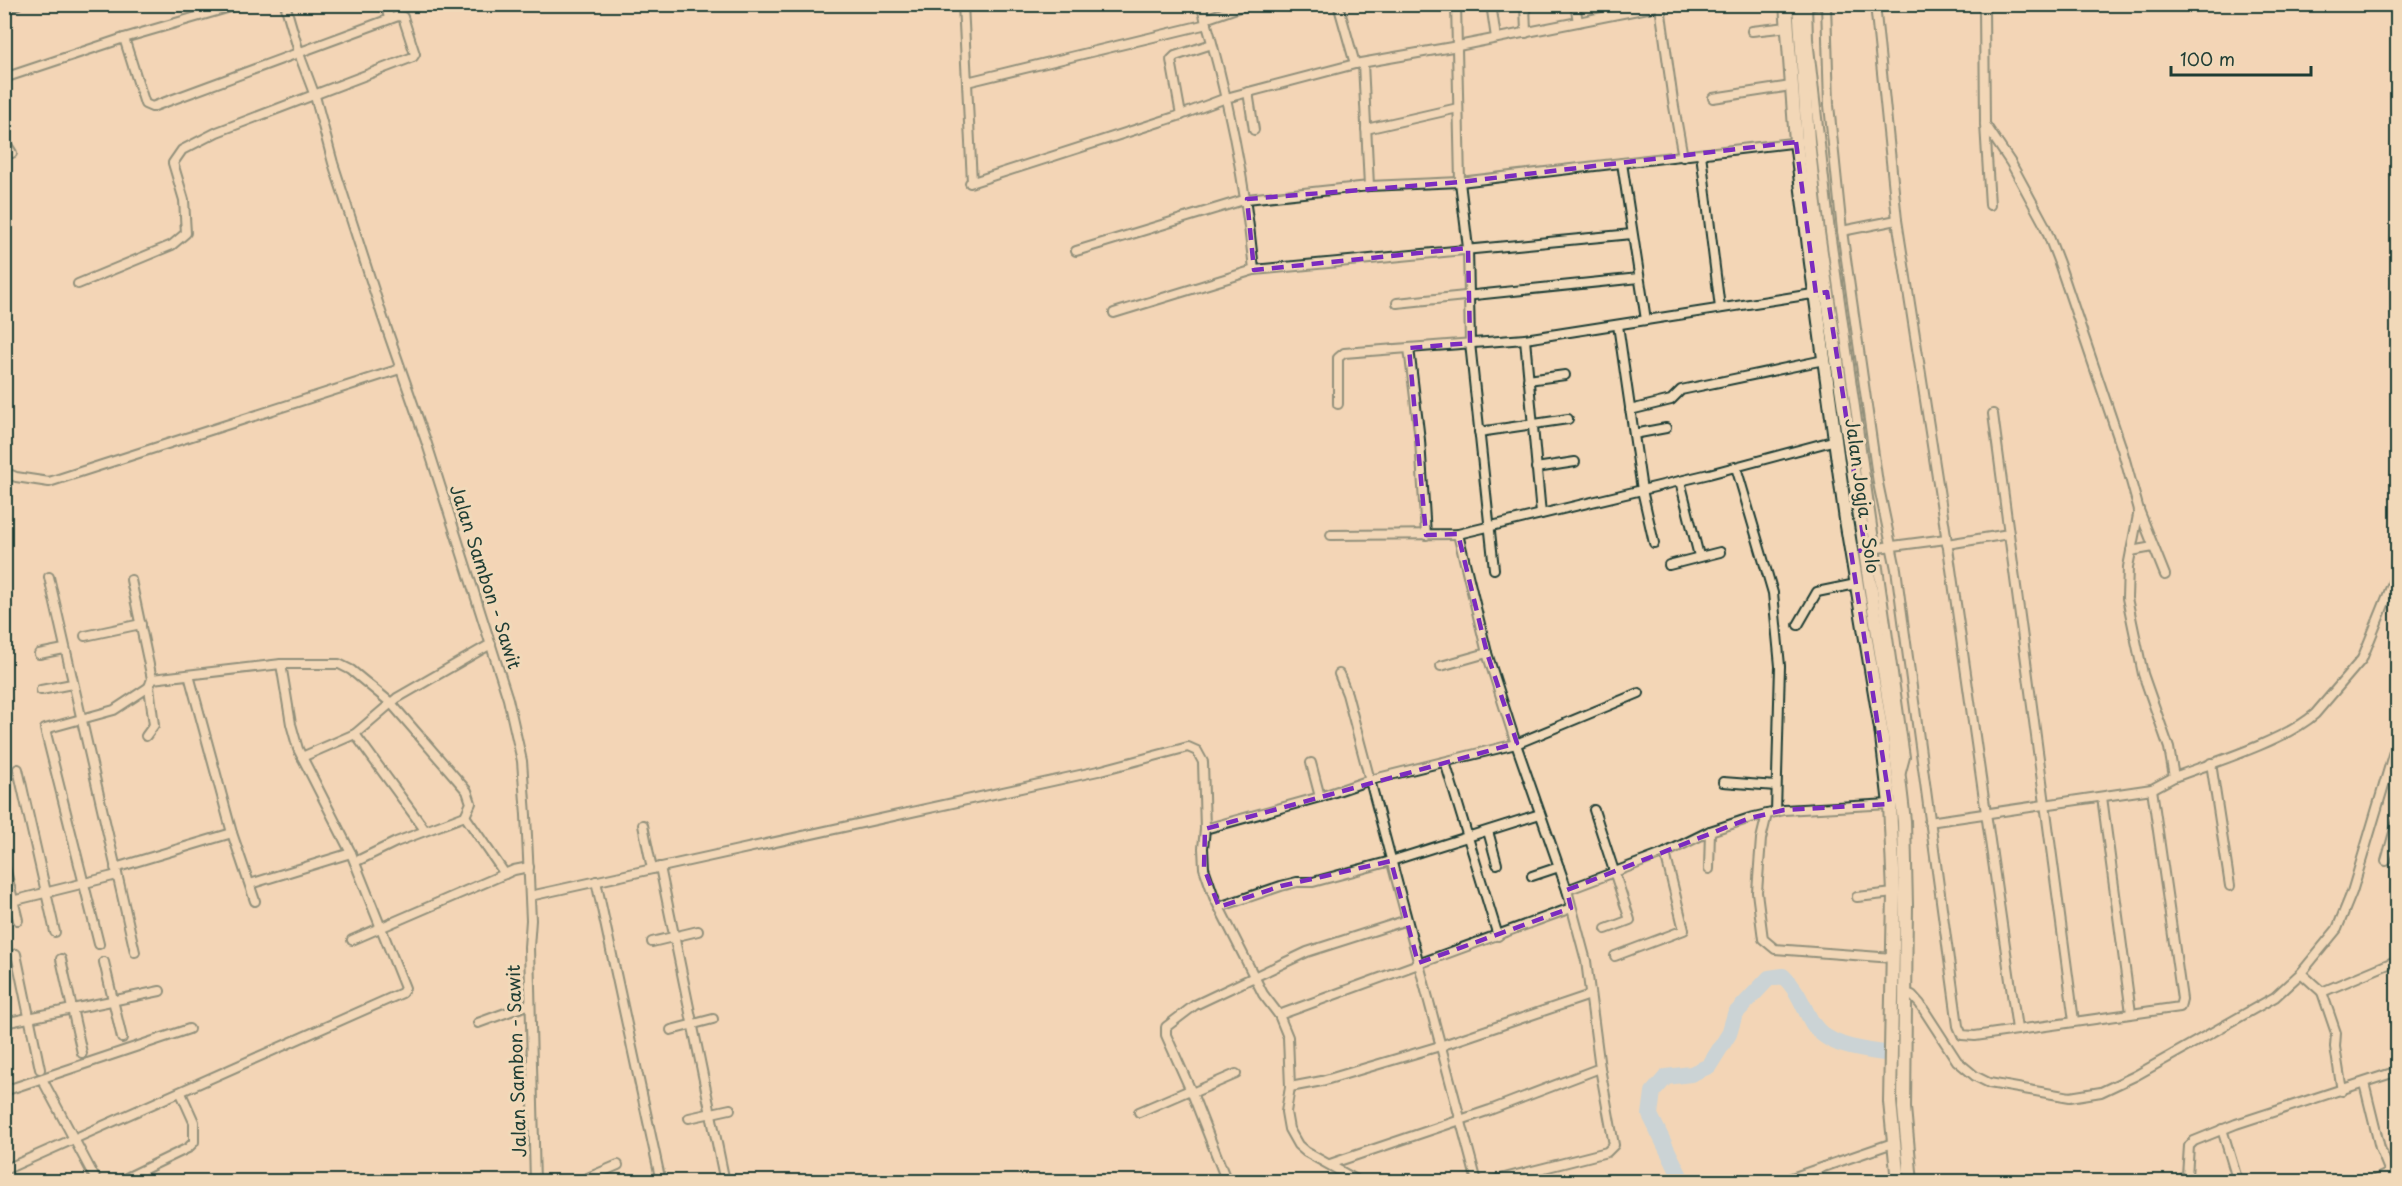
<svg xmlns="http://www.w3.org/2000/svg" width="2402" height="1186" font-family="'Playpen Sans',sans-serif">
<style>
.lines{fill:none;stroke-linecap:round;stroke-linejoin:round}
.river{stroke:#9bd0fa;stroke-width:16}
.minor-casing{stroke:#1f3d34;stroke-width:12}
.trunk-casing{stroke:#1f3d34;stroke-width:16}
.minor{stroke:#f1d9b9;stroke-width:8}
.trunk{stroke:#f1d9b9;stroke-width:12}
.marked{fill:none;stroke:#7b2cbf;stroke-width:4.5;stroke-dasharray:12 8;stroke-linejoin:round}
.labels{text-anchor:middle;stroke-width:6;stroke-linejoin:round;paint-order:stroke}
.street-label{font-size:18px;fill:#1f3d34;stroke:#f1d9b9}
</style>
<rect width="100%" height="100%" fill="#f3d6b6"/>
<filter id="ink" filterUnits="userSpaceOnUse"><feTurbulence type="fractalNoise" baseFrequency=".0167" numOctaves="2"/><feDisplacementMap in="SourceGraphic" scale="12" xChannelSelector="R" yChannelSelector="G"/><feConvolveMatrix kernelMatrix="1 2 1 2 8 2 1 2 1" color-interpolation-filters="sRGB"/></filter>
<g filter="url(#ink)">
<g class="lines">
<path class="river" d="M1683,1182L1650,1115L1653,1092L1666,1077L1691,1074L1709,1066L1729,1034L1735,1014L1769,978L1783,976C1800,992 1802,1006 1813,1024C1831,1051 1873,1050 1903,1056"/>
<g class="minor-casing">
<g id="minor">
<path d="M285,4L301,59L315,96L333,163L382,315L427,444L508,699L522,761L526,815L531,920L529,947L535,1182"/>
<path d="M386,4L389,19"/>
<path d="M963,4L972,182"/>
<path d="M1201,4C1227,91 1245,179 1254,270"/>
<path d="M1338,4L1355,64"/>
<path d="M1456,4L1460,182L1468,248L1470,343L1494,569"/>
<path d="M1491,4L1496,38"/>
<path d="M1525,4L1526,33"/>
<path d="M1575,4L1578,22"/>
<path d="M1807,4L1808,39L1830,232L1905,757L1901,772"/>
<path d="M1826,4L1829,105L1842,231L1878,483L1896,569L1958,1026L1962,1035L1975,1036L2180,1007L2182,999L2152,789L1929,822"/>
<path d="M1875,4L1897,220L1948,548L2017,1029"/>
<path d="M1986,4L1984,6L1985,124L1990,205"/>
<path d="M1660,6L1673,101L1683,157"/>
<path d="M1804,7L1820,4"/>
<path d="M4,9L18,4"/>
<path d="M1205,19L1248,4"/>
<path d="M1752,31L1788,27"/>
<path d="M1363,63L1369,186"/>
<path d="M4,78L124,38L241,4"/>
<path d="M967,82L1207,24"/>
<path d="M1248,92L1254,130"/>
<path d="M1713,98L1791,86"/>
<path d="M1181,115L1171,60L1175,56L1212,44"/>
<path d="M1985,124L2011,163L2044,224L2059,263L2122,449L2139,510L2128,567L2127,598L2143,674L2169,748L2174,777L2152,789"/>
<path d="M1366,129L1458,108"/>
<path d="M4,140L12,153"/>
<path d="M1701,154L1720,308"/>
<path d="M1622,163L1646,320"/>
<path d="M970,183L1181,115L1226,98L1355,64L1458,46L1668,4"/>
<path d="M1842,231L1897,220"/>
<path d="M1076,251L1247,199L1369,186L1460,182L1800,142"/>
<path d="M78,284L172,245L186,233L184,200L173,163L182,150L217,132L413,57L415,54L403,17L398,16L152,107L145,104L124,38"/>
<path d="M1397,303L1639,278"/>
<path d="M1114,313L1254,270L1632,234"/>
<path d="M1618,325L1642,490L1654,543"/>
<path d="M1525,339L1541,514"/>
<path d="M1409,348L1420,440L1426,535"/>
<path d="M1528,380L1565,375"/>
<path d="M1338,404V358L1344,353L1525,339L1819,293"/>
<path d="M1630,410L1671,400L1681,390L1824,360"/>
<path d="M1993,414L2074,1021"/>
<path d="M1479,432L1568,419"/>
<path d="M1634,434L1666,428"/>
<path d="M1736,467L1773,593L1780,666L1776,812"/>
<path d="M1536,468L1575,462"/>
<path d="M4,472L16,477L49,482L400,369"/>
<path d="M1680,481L1699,556"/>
<path d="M2139,510L2165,575"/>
<path d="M1458,534L1487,653L1516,744L1567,890L1586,961L1600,1068L1614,1145L1607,1152L1489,1182"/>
<path d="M1331,535L1458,534L1709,474L1836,440"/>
<path d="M1947,544L2009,534"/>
<path d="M1870,549L1946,539"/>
<path d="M2131,551L2153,547"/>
<path d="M1669,565L1720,552"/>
<path d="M49,577L135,952"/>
<path d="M131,580L152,679L149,687L154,725L146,736"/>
<path d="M1798,625L1817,592L1856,584"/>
<path d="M85,636L141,624"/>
<path d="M39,654L64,649"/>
<path d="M1441,666L1487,653"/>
<path d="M1339,674L1347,694L1477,1182"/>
<path d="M189,675L232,833L255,901"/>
<path d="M152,679L281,664H339L351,670L391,703L467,791L471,803L465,816"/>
<path d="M41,690L72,684"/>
<path d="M355,734L425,830"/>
<path d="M302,757L355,734L397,698L491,644"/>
<path d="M1445,762L1498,936"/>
<path d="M1311,763L1320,797"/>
<path d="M2211,763L2230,886"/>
<path d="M18,769L55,932"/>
<path d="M2174,777C2213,763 2286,740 2315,714L2362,659L2398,570"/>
<path d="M1723,782L1776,786"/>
<path d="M2102,797L2131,1013"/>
<path d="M1594,810L1630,920L1606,929"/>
<path d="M1767,814L1761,839L1757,892L1763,939L1775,949L1893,958"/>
<path d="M643,825L652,869"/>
<path d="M1488,831L1497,864"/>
<path d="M2386,861L2398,818"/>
<path d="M355,862L396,842L465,816L505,874"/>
<path d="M4,863L18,920"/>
<path d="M660,867L725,1182"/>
<path d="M115,868L232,833"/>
<path d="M1709,869L1710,831"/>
<path d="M1532,876L1559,867"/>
<path d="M596,881L661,1182"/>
<path d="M250,884L351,853"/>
<path d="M1567,890L1665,853L1710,831L1750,818L1784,810L1890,804"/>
<path d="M530,896L1098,771L1188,747L1197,751L1203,762L1205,829"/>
<path d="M1857,897L1894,893"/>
<path d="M4,903L117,875"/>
<path d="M1219,907L1281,886L1297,882H1313L1391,861L1540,814"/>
<path d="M352,940L514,870L529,867"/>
<path d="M652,942L698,931"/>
<path d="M99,944L45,729L114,710L149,687"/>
<path d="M16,954L40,1069"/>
<path d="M1615,956L1684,930L1665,853"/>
<path d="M61,959L82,1053"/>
<path d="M104,962L122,1038"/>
<path d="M2301,973L2322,992L2398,960"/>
<path d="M1904,992L1912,995L1920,1004L1957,1061L1975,1076L1989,1083L2070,1097L2101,1092L2135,1076L2275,997L2301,973L2337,929L2352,892L2398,738"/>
<path d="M2322,992L2336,1033L2335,1047L2342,1091"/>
<path d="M1279,1015L1571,908"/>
<path d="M4,1023L160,991"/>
<path d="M478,1023L530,1004"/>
<path d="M671,1030L713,1019"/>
<path d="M42,1079L97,1182"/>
<path d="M2364,1083L2380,1148L2394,1182"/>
<path d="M1290,1087L1322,1081L1440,1046L1590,995"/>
<path d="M4,1091L189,1029"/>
<path d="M1192,1093L1236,1074"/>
<path d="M1139,1112L1190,1090"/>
<path d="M689,1118L730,1109"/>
<path d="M2222,1129L2238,1182"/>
<path d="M1330,1164L1490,1110L1600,1068"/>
<path d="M4,1170L402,993L405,988L351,853L298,749L291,724L281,664"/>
<path d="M118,1182L188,1148L194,1142V1122L181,1093"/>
<path d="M578,1182L618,1165"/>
<path d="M1227,1182L1192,1093L1166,1035V1027L1195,1005L1307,952L1407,920"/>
<path d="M1360,1182L1306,1152L1298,1145L1289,1129L1286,1112L1290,1087L1288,1037L1279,1015L1263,994L1214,897L1204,868L1203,848L1205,829L1320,797L1370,780L1516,744L1639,693"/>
<path d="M1780,1182L1893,1143"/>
<path d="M2174,1182L2187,1176L2189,1146L2194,1141L2236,1124L2398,1071"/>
<path d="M2370,1182L2390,1173"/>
</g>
</g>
<g class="trunk-casing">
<g id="trunk">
<path d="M1786,4L1796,142L1811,263L1846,520L1881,729L1890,804L1894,893L1890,1102L1898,1182"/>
<path d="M1799,4L1808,141L1818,232L1869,578L1893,727L1904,821L1906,905L1904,1108L1911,1182"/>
</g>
</g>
<use href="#minor" class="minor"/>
<use href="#trunk" class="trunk"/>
</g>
</g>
<path d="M0 0H2402V1186H0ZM1796,142L1816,294L1827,292L1843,395L1865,550L1851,552L1890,804L1784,810L1750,818L1567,890L1571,908L1418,963L1391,861L1281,886L1219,907L1204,868L1205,829L1517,743L1487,653L1458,534L1426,535L1409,348L1470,343L1468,248L1254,270L1247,199L1460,182Z" fill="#f3d6b6" fill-opacity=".55" fill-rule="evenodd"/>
<path class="marked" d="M1796,142L1816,294L1827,292L1843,395L1865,550L1851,552L1890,804L1784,810L1750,818L1567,890L1571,908L1418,963L1391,861L1281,886L1219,907L1204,868L1205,829L1517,743L1487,653L1458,534L1426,535L1409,348L1470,343L1468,248L1254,270L1247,199L1460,182Z"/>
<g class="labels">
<g class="street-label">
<text transform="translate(1862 496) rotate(82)" y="6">Jalan Jogja - Solo</text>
<text transform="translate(485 577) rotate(72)" y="6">Jalan Sambon - Sawit</text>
<text transform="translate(517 1061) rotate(-92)" y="6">Jalan Sambon - Sawit</text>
</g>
</g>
<rect width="2402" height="1186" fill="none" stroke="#f1d9b9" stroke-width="24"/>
<rect x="12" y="12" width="2378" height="1162" fill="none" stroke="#1f3d34" stroke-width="2" filter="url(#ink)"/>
<path d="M2171 66v9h140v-9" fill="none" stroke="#1f3d34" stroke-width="3"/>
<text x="2180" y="66" font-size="18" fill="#1f3d34" stroke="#f1d9b9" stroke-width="4.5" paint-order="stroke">100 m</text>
</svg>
